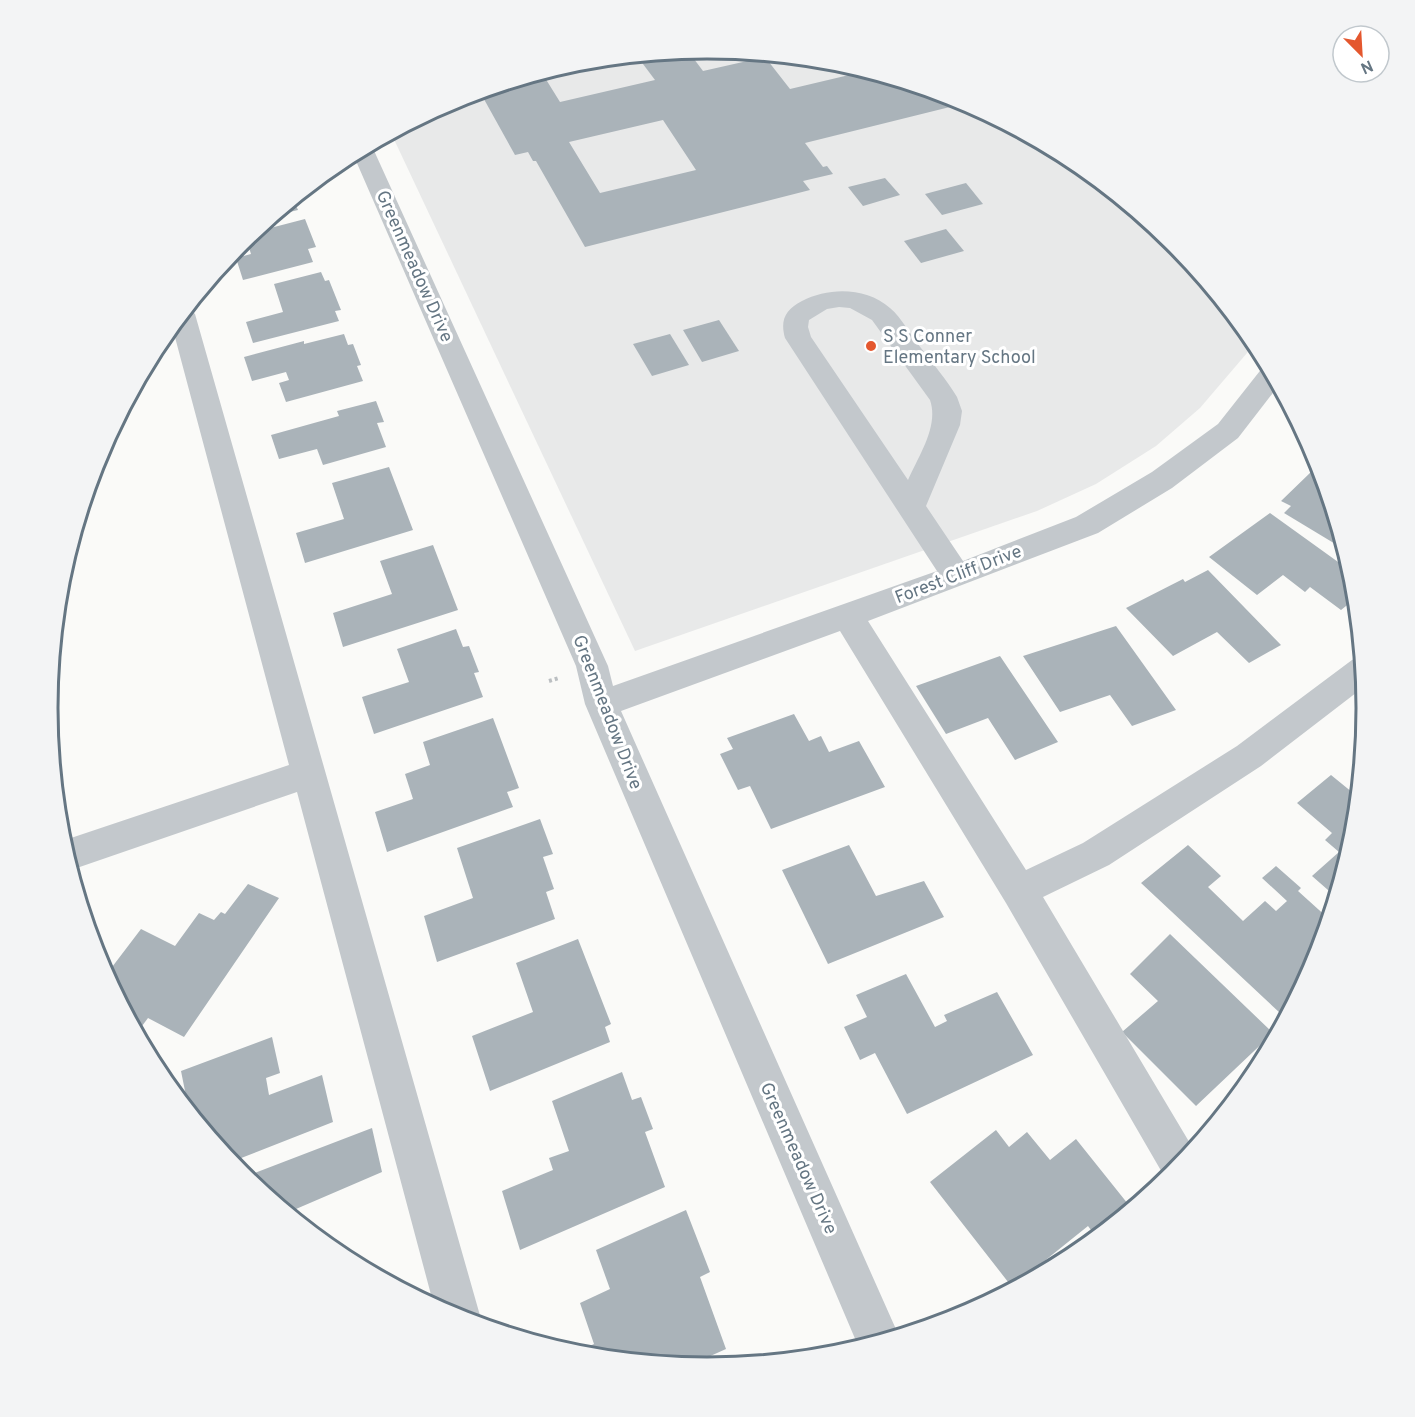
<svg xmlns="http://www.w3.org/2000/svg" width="1415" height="1417" font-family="Overpass,sans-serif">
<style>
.built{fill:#e8e9e9}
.building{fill:#aab3b9;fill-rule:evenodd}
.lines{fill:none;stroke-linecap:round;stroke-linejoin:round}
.path{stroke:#bbbfc2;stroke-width:4;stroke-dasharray:3 3;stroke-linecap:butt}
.minor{fill:#c3c8cc;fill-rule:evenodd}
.poi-dot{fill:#e4572e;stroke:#fff;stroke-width:2}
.labels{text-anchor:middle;stroke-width:6;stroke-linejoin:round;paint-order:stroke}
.street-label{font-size:18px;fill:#657683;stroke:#fff}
.poi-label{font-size:18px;fill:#657683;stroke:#fff;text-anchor:start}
.rim{fill:none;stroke:#657683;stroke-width:3}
</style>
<rect width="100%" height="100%" fill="#fafaf8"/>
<path class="built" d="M708,49L836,62L960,99L1074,160L1174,242L1253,339L1247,353L1200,408L1156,446L1096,484L1037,511L635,651L391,133L455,99L579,62Z"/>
<g class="building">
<path d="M688,51L703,71L765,57L790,89L866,71L966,103L805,143L823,167L827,166L833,174L803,181L810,190L585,247L536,161H533L528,152L515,155L480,92L542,73L560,102L655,80L637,56ZM663,120L696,170L600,193L569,142Z"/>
<path d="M885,178L900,195L863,206L848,187Z"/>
<path d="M966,183L983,204L942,215L925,194Z"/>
<path d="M293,199L298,210L273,216Z"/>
<path d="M305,219L316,247L308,249L313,262L243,280L236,258L251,254L246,238L255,234V232Z"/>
<path d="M946,229L964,251L921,263L904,241Z"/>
<path d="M321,272L325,281L329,280L341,310L335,311L339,321L253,343L246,322L283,312L274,284Z"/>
<path d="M719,320L739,351L702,362L683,330Z"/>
<path d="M344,334L348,345L353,344L361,365L357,366L363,381L286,402L279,383L289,380L286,372L252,381L244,357L304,341V344Z"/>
<path d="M670,334L689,365L652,376L633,344Z"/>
<path d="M376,401L384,422L377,423L386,447L323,465L317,449L279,459L271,435L339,416L337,411Z"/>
<path d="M389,467L413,530L305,563L296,533L344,519L332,483Z"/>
<path d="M1311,472L1319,476L1322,473L1342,540L1337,545L1284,513L1291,506L1281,501Z"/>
<path d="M1270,513L1352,572L1356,598L1341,610L1310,587L1305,592L1283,575L1257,595L1209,557Z"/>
<path d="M433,545L458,610L343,647L333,613L392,594L380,561Z"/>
<path d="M1208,570L1281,645L1249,663L1217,632L1173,656L1126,608L1183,579L1185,582Z"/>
<path d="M1116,626L1176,710L1132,726L1110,695L1060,712L1023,656Z"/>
<path d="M456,629L463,647L469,646L479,672L474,673L483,697L374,734L362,697L409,682L397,649Z"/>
<path d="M1000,656L1058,742L1015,760L988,718L946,734L916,686Z"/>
<path d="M794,714L809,741L821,736L829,752L859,741L885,787L771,829L750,786L738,790L720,754L733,749L727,738Z"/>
<path d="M493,718L519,788L507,792L513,807L387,852L375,812L413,799L405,774L430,765L423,742Z"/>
<path d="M1331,775L1358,797L1354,837L1336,897L1312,876L1339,852L1325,840L1332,833L1297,803Z"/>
<path d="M540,819L553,854L543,857L554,889L546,892L555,919L437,962L424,916L473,898L457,848Z"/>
<path d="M849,845L876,896L924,881L944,917L828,964L782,870Z"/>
<path d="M1188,845L1221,876L1208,887L1243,921L1265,901L1276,911L1287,901L1262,878L1276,866L1301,888L1298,891L1329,919L1317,961L1297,998L1280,1013L1141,883Z"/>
<path d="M248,884L279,898L184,1037L148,1018L142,1026L130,1019L106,975L141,929L175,946L199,913L214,920L221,912L225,914Z"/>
<path d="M1170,934L1273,1033L1196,1106L1122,1032L1158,1001L1130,974Z"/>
<path d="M578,939L611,1024L605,1027L610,1042L490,1091L472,1036L533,1012L516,963Z"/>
<path d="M906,974L935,1027L947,1021L944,1015L997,992L1033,1055L907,1114L875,1053L860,1060L844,1027L867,1017L856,995Z"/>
<path d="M272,1037L280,1073L266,1078L269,1095L322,1075L333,1122L231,1162L189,1111L181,1071Z"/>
<path d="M622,1072L632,1100L641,1097L653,1129L645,1132L665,1187L520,1250L502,1191L553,1170L549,1158L569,1151L552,1101Z"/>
<path d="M372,1128L382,1172L289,1212L290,1215L244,1177Z"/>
<path d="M996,1130L1009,1147L1027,1132L1050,1160L1076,1139L1132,1209L1097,1238L1088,1226L1012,1287L930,1182Z"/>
<path d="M686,1210L710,1272L700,1277L726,1349L688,1366L573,1354L594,1344L580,1303L610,1289L596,1250Z"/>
</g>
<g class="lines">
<path class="path" d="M549,681L559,678"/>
<g class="minor">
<path d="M371,144L608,666L613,686L937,571L785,338C780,320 785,310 802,301C829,287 866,287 890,308C902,318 911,336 921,348C933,364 947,380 957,397L962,411L960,425L926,506L963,561L1076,517L1152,472L1218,424L1263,367L1269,366L1279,385L1238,438L1172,488L1098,533L868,621L1026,870L1083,843L1237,746L1352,660L1362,656L1365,686L1261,766L1109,865L1043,897L1194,1150L1167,1181L1006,903L840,631L621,711L899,1336L859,1348L585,704L576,666L353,154ZM839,307L850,308L872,320L930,400C939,426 919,455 908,480L811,337L808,327L809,320L827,309Z"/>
<path d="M188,307L195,314L481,1319L478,1325L455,1318L434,1306L297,792L71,870L62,841L289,765L172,326Z"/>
</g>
</g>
<circle class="poi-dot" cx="871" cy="346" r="6"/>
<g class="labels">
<g class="street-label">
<text transform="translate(415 266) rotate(66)" y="6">Greenmeadow Drive</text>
<text transform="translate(958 574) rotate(-21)" y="6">Forest Cliff Drive</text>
<text transform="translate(608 712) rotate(69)" y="6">Greenmeadow Drive</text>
<text transform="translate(799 1158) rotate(66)" y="6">Greenmeadow Drive</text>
</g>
<g class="poi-label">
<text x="883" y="342">S S Conner<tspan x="883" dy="21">Elementary School</tspan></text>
</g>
</g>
<path d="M0 0H1415V1417H0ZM58 708a649 649 0 1 1 1298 0a649 649 0 1 1-1298 0Z" fill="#f3f4f5" fill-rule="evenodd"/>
<path class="rim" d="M58 708a649 649 0 1 1 1298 0a649 649 0 1 1-1298 0Z"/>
<g transform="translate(1361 54) rotate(156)"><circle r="28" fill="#ffffff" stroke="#c1c8cd" stroke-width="1.5"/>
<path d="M0-4.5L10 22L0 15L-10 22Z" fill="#e4572e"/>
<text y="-9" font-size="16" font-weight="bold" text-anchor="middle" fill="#657683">N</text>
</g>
</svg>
